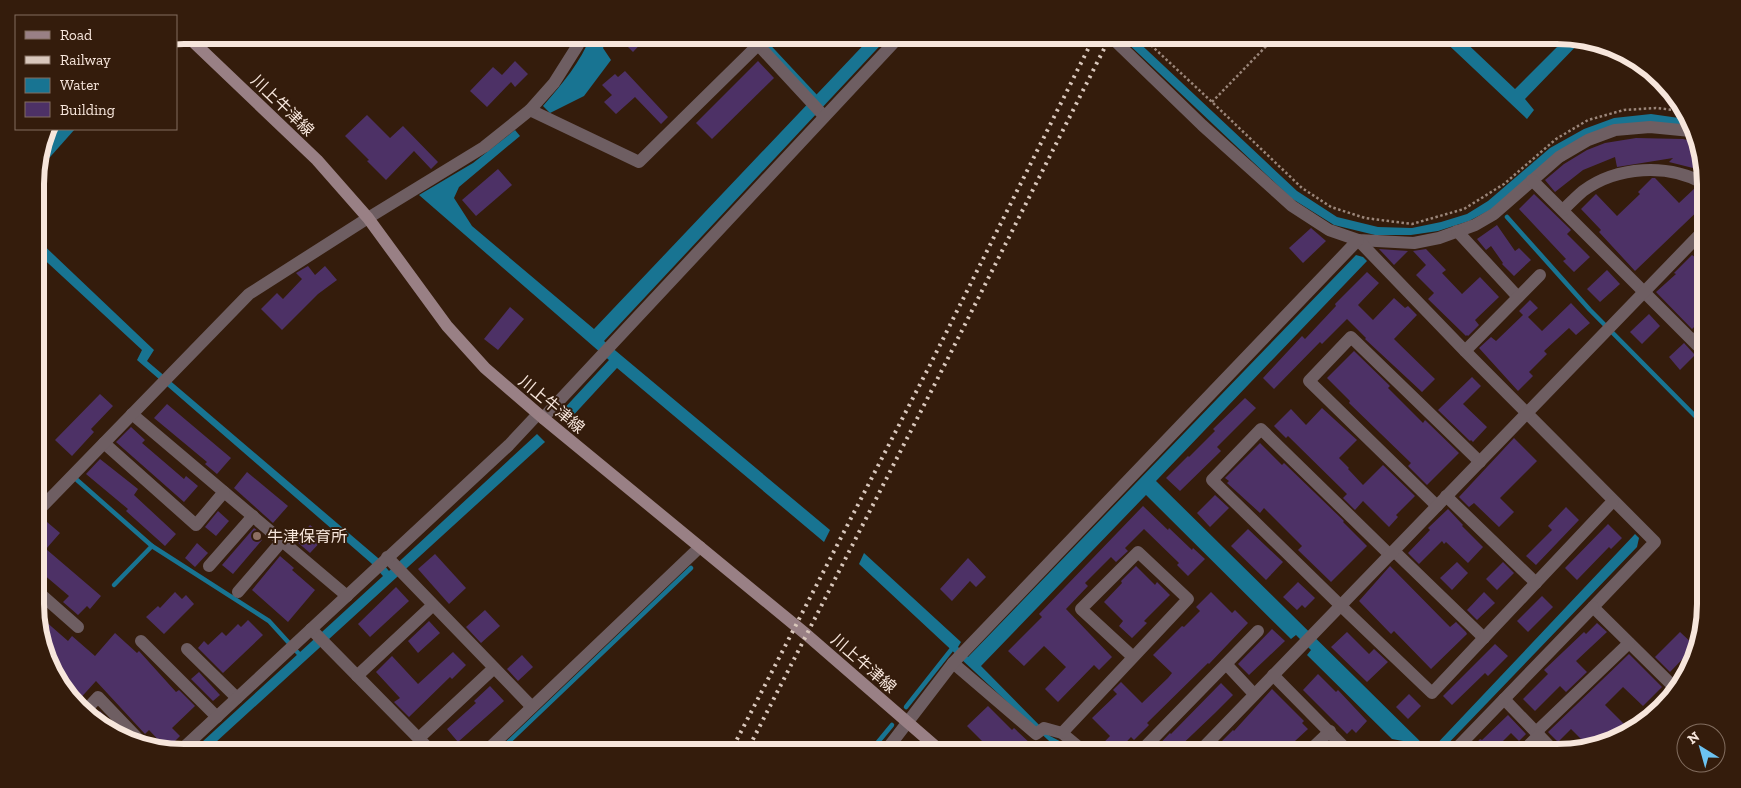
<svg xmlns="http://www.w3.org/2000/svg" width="1741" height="788" font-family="'Zilla Slab','Noto Sans JP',serif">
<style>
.water{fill:#187492}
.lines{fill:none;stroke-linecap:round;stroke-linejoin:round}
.stream{stroke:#187492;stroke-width:4.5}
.building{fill:#4d3166}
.path{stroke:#9b867a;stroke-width:2.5;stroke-dasharray:2.5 2.5;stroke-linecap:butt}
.minor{stroke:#6e5e62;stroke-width:12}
.secondary{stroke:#998085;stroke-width:12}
.rail{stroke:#d9c7bc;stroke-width:4;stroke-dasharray:2.5 5;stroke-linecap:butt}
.education-dot{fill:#8d6e63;stroke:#341c0c;stroke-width:2}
.labels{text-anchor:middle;stroke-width:4;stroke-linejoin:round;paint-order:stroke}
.street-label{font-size:16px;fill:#f7e6dc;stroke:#341c0c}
.poi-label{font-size:16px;fill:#f7e6dc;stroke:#341c0c;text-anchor:start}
.rim{fill:none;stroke:#f7e6dc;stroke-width:6}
</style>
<rect width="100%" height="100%" fill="#341c0c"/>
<g class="water">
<path d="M591,35H609L603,48L611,60L584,96L550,113L543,106C562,84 581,62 591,35Z"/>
<path d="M873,35H890L604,341L830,530L824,542L617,368L569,420L560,413L609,360L419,195L473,163L515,130L520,136L459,187L454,198L472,226L594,329Z"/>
<path d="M1122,35H1131L1297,191L1337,217L1378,227L1412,228L1441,222L1467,214L1488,201L1550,148L1584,129L1614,118L1651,114L1686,119L1689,127L1615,126L1492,209L1469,221L1438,231L1411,235H1375L1334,225L1291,198L1121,37Z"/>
<path d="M1438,35H1458L1515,89L1567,37L1582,40L1525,99L1534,110L1527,119Z"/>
<path d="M57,129H75L35,174L43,145Z"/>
<path d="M35,237L154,350L147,361L378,558L389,571L537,434L545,442L204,753H190L383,576L371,563L137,360L142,350L36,252Z"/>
<path d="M1356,255L1363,257L1367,261L1156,481L1430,751L1635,534L1639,538L1637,547L1439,753H1415L1403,741L1392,739L1307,655L1311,650L1296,635L1291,639L1146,495L981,666L1050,736L1073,748L1078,753H1062L859,564L864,553L961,642L958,647L968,657Z"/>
</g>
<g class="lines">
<g class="stream">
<path d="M758,35L815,96"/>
<path d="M1507,217L1590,310L1705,426"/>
<path d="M77,480L152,546L269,621L299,654"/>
<path d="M114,585L152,546"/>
<path d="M906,707L951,650"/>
<path d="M497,753L691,568"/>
<path d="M869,753L892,725"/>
</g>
</g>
<g class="building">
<path d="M616,35H649L633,52Z"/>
<path d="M515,61L528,74L515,87L511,82L487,107L470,91L493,67L502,75Z"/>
<path d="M758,61L774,78L712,139L696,123Z"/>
<path d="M625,71L668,117L661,124L635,97L616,114L604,102L612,95L602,85L615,74L618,77Z"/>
<path d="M367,115L390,138L403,126L438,162L431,169L414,151L386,180L367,161L369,160L345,136Z"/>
<path d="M1636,138L1683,139L1696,142L1698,149L1693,168L1669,162L1673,158L1617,167L1615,157L1583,170L1555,192L1545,180L1564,164L1587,150L1605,143Z"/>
<path d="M498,169L512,185L476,216L462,200Z"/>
<path d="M1652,178H1655L1679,203L1695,188L1705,194V204L1635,271L1599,232L1601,230L1581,209L1596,194L1617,216L1640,194L1638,192Z"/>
<path d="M1534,194L1571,230L1567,234L1590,257L1574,272L1563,261L1566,259L1519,209Z"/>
<path d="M1497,225L1515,251L1519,248L1531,260L1514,276L1502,264L1503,263L1491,246L1486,250L1477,239Z"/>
<path d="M1311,228L1326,241L1303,263L1289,248Z"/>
<path d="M1379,249L1408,251L1394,265Z"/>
<path d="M1426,249L1446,270L1442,273L1462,294L1480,277L1499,297L1475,320L1479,325L1468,336L1467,335L1466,336L1428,299L1434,293L1416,275L1426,265L1413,251Z"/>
<path d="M1705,250V282L1699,288L1705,294V316L1692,329L1656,292L1676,274L1674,273L1692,255L1696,258Z"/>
<path d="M308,266L315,275L325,266L337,280L318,294L282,330L261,309L277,293L283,299L302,279L296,273Z"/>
<path d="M1607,270L1620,284L1600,302L1587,289Z"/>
<path d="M1367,272L1379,283L1358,305L1373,320L1394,298L1405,308L1408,306L1417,315L1394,339L1435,379L1422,392L1365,339L1366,338L1347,319L1322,344L1320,342L1274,389L1263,378L1302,336L1305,339L1336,306L1335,304Z"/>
<path d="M1530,300L1538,308L1528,317L1542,331L1571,303L1590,323L1576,335L1569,328L1544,351L1547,354L1529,372L1533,376L1518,391L1479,348L1491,337L1496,341L1523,315L1519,311Z"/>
<path d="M510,307L524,319L498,350L484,339Z"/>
<path d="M1649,314L1660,326L1642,344L1630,332Z"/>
<path d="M1684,343L1695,355L1680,370L1669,357Z"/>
<path d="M1354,351L1390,386L1388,388L1423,423L1425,420L1459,453L1427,485L1408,466L1411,463L1349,403L1350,401L1327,378Z"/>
<path d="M1472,377L1481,386L1463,404L1487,427L1473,442L1471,440L1470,441L1438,410Z"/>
<path d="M100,394L113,406L91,429L94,432L72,456L55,440Z"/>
<path d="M1245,398L1256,408L1217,447L1221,451L1180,491L1166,478L1188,456L1189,457L1215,431L1213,429Z"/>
<path d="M167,404L231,458L217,474L205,464L207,462L154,418Z"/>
<path d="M1322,408L1357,440L1339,458L1349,468L1348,469L1363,485L1383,465L1415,496L1396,515L1398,517L1389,527L1363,501L1355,510L1343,498L1347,494L1288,436L1286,438L1274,426L1291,409L1306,425Z"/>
<path d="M131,427L145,440L142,443L184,479L186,476L198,486L184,502L116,442Z"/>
<path d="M1514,438L1537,461L1500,498L1514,512L1499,527L1474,503L1469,507L1459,497Z"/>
<path d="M1260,443L1282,465L1284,463L1344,521L1343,522L1367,546L1331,582L1298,550L1302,546L1264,508L1260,513L1227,483L1229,481L1225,478Z"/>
<path d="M100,459L138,489L134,495L176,534L165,546L126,511L128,509L86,474Z"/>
<path d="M247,472L288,506L273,523L234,488Z"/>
<path d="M1215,495L1229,508L1210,527L1197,513Z"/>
<path d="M1143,506L1168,530L1169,528L1192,550L1193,548L1205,559L1188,576L1177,565L1179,563L1144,529L1125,548L1128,551L1116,562L1111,557L1085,583L1088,586L1066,609L1112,657L1099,670L1094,665L1058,702L1045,689L1066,667L1044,646L1024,666L1008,651L1042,617L1039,614Z"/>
<path d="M1566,507L1579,520L1536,565L1526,556L1552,530L1548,526Z"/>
<path d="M1448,509L1463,525L1462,526L1483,547L1468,563L1446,542L1444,544L1442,541L1419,564L1408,553L1430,530L1428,528Z"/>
<path d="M218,511L229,521L216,536L205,527Z"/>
<path d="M47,522L60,533L46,549L101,596L90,609L87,606L78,615L63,602L69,596L36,568V535Z"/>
<path d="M1608,524L1622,538L1611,549L1609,547L1577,580L1565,568Z"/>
<path d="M310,525L325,537L310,553L296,541Z"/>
<path d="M254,528L263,535L260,538L262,540L233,574L222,565Z"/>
<path d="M1248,529L1283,562L1266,580L1231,546Z"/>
<path d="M197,543L208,553L195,567L185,558Z"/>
<path d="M435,554L466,588L449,604L418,569Z"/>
<path d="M280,556L294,568L292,570L315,590L288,622L252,590Z"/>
<path d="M968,558L986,577L976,587L970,581L952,601L940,589Z"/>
<path d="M1457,562L1468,573L1452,590L1440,578Z"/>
<path d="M1503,562L1514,573L1497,590L1486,579Z"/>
<path d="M1136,566L1155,585L1157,582L1170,595L1144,621L1147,623L1132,638L1119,626L1123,621L1104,602L1122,583L1121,581Z"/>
<path d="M1390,566L1450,627L1456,622L1466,632L1467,634L1431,669L1394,631L1391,634L1359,601Z"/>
<path d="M1298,582L1315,598L1305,608L1302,605L1297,610L1283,597Z"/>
<path d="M396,587L409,601L370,637L358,624Z"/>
<path d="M175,592L182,599L186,595L194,604L164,634L146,617L158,606L160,608Z"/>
<path d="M1211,592L1232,613L1235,610L1248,623L1209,664L1208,663L1147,723L1149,725L1134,740L1131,737L1116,753H1094L1110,736L1092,718L1117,694L1113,690L1121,682L1142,703L1168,678L1172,673L1153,655L1182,626L1184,627L1200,611L1196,607Z"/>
<path d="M1484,592L1495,603L1477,620L1467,610Z"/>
<path d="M1542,596L1553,607L1528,632L1517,621Z"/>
<path d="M485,610L500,626L481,643L466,627Z"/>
<path d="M36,613L68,641L72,636L95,656L115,633L137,653L139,651L176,692L179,690L195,706L172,728L180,736L167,749L149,730L145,734L96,681L76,703L66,695L36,624Z"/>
<path d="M248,620L263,635L223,673L198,648L204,641L208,645L222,632L226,636L238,624L241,627Z"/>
<path d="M429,621L440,633L418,653L408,641Z"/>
<path d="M1597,623L1607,632L1576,661L1587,672L1566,692L1560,686L1535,711L1523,699L1548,674L1544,670L1584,632L1586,634Z"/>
<path d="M1272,629L1285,641L1249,675L1238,664Z"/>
<path d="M1347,632L1369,654L1374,649L1388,662L1367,682L1331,647Z"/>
<path d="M1680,632L1695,646L1670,672L1655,657Z"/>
<path d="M1495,644L1508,656L1488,676L1485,673L1452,705L1443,696Z"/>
<path d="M453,652L466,665L452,679L450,677L409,717L394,702L400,698L376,672L392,656L418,684Z"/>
<path d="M1629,654L1662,687L1643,706L1623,687L1605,705L1624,724L1610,738L1588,746L1571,729L1558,742L1548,732Z"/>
<path d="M522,655L533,667L518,681L507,669Z"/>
<path d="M199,672L220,695L213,701L191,679Z"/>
<path d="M1318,674L1336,692L1338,690L1367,721L1356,733L1352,729L1347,734L1303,690Z"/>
<path d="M1221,683L1233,695L1215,713L1173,753H1151L1170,733L1171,734Z"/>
<path d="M490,686L504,701L458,742L447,729L476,703L474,701Z"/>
<path d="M1272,689L1304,721L1302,723L1308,729L1282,753H1263L1254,744L1246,753H1230L1220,743L1233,730L1234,731Z"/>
<path d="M1409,694L1421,706L1408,719L1396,707Z"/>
<path d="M988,706L1012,730L1014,728L1033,746L1026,753H994L967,726Z"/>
<path d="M100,711L130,742H127L94,716Z"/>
<path d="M1508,715L1526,734L1519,741L1511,733L1493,751L1495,753H1467L1480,739L1482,740Z"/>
</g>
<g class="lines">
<g class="path">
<path d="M1140,35L1212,102L1302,188L1331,207L1365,218L1412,224L1464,209L1504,184L1556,139L1588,120L1624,110L1656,108L1683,111"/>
<path d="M1212,102L1277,35"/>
</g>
<g class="minor">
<path d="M749,35L824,116"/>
<path d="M1109,35L1202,125L1292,206L1329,230L1358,240L1414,243L1439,238L1475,225L1494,214L1559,157L1588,140L1615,130L1650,127L1691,131"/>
<path d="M530,110L639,162L758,45"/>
<path d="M1532,180L1705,353"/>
<path d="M1563,210C1569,204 1576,197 1583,191C1617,166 1668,163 1705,184"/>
<path d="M1457,231L1518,297"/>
<path d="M1358,240L1465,351L1655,542L1593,607L1677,690"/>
<path d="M1694,341L1705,329"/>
<path d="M1465,351L1540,275"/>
<path d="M132,414L347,596"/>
<path d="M543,418L901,35"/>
<path d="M104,443L196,525L224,492"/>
<path d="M1446,496L1536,583"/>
<path d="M1437,506L1309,381L1351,337L1480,462"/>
<path d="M36,513L249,294L368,218L484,147L530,110L554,83L578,45L582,35"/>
<path d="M1394,551L1484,638"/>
<path d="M1390,555L1261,429L1212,480L1341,606L1432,693L1613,501"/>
<path d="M387,557L532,707"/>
<path d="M209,566L253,516"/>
<path d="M36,590L78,627"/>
<path d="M238,592L282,541"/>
<path d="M311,629L433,753"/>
<path d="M141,641L217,717"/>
<path d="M187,649L237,698"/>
<path d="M953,663L1036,734L1044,728L1062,733L1086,753"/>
<path d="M1226,664L1254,694"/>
<path d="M1273,675L1350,753"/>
<path d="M357,676L433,605"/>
<path d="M1504,699L1556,753"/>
<path d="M1667,704L1670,701"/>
<path d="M86,710L98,697L144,745"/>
<path d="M1536,732L1629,643"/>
<path d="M1062,733L1188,599L1138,552L1081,609L1133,657"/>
<path d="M419,738L494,668"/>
<path d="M179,752L509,445L538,414"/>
<path d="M484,753L700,547"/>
<path d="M884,753L953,663L1358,240"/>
<path d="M1139,753L1258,631"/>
<path d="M1198,753L1705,229"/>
<path d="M1307,753L1330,731"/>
<path d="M1452,753L1593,607"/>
<path d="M1521,753L1539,735"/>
</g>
<path class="secondary" d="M186,35L317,160L368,218L447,326L485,368L543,418L807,635L943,753"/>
<g class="rail">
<path d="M730,753L931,363L1095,35"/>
<path d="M746,753L942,370L1111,35"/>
</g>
</g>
<circle class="education-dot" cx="257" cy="536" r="5"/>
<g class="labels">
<g class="street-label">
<text transform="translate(283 105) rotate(44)" y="6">川上牛津線</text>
<text transform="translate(552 404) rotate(40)" y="6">川上牛津線</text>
<text transform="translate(864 663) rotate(41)" y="6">川上牛津線</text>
</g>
<g class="poi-label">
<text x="267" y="542">牛津保育所</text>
</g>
</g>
<path d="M0 0H1741V788H0ZM184 44H1557A140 140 0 0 1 1697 184V604A140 140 0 0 1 1557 744H184A140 140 0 0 1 44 604V184A140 140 0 0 1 184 44Z" fill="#341c0c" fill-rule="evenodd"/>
<path class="rim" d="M184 44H1557A140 140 0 0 1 1697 184V604A140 140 0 0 1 1557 744H184A140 140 0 0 1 44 604V184A140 140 0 0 1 184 44Z"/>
<rect x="15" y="15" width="162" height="115" fill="#341c0c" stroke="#826d5f"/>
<rect x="25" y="31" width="25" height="8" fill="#998085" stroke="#826d5f"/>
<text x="60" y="40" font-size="15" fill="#f7e6dc">Road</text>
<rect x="25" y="56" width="25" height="8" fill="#d9c7bc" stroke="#826d5f"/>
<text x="60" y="65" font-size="15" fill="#f7e6dc">Railway</text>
<rect x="25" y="78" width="25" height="15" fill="#187492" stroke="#826d5f"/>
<text x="60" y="90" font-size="15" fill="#f7e6dc">Water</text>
<rect x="25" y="102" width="25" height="15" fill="#4d3166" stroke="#826d5f"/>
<text x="60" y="115" font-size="15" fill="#f7e6dc">Building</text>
<g transform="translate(1701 748) rotate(323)"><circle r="24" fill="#341c0c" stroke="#826d5f"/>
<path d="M0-4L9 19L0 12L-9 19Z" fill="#6cc3f2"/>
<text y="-8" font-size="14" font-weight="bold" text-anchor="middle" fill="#f7e6dc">N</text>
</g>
</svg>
